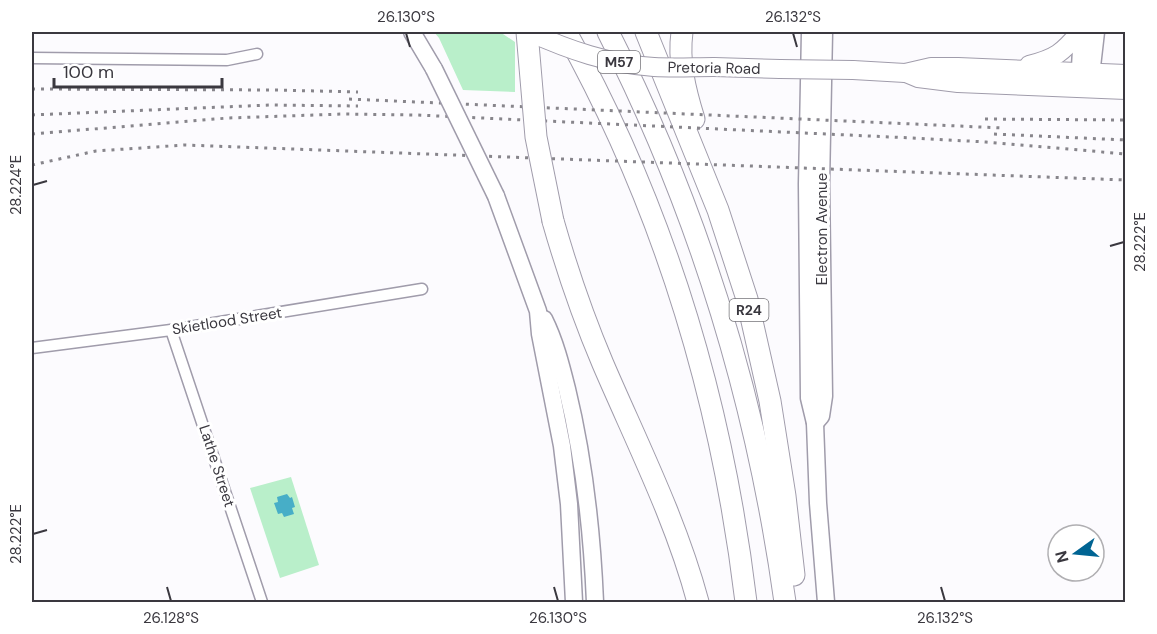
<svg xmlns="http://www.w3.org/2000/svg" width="1157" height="634" font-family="'DM Sans',sans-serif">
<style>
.green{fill:#b9efca}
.water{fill:#47aec7}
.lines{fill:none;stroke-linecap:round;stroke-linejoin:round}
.minor-casing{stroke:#a09cab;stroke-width:13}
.secondary-casing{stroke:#a09cab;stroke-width:19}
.primary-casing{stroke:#a09cab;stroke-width:20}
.motorway-casing{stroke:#a09cab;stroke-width:23}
.minor{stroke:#fff;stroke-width:10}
.secondary{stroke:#fff;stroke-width:16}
.primary{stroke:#fff;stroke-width:18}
.motorway{stroke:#fff;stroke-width:21}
.rail{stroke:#87858b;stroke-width:3;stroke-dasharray:3 6;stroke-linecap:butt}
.secondary-bridge-casing{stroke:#a09cab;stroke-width:19;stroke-linecap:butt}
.primary-bridge-casing{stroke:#a09cab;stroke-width:20;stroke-linecap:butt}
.motorway-bridge-casing{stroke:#a09cab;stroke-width:23;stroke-linecap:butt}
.secondary-bridge{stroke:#fff;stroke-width:16}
.primary-bridge{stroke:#fff;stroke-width:18}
.motorway-bridge{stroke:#fff;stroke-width:21}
.ticks{fill:none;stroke:#3a383f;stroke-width:2}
.labels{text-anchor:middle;stroke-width:6;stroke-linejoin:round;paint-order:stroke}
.shield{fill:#fff;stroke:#757479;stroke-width:1.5}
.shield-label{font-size:14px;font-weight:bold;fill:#3a383f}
.street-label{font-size:15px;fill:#3a383f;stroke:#fff}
.neatline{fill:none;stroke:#3a383f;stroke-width:2}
.ticks-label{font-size:15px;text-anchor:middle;fill:#3a383f}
</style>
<rect width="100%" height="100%" fill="#fcfbfe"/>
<g class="green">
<path d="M434,32H500L515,42V92L463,90L439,38Z"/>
<path d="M291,477L319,565L280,578L250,488Z"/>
</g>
<path class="water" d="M287,494L290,498L292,497L295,507L292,508L294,514L284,517L282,513L278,514L274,503L278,502L277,497Z"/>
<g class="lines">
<g class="minor-casing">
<g id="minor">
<path d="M32,58L227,60L257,54"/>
<path d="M171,330L262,602"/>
<path d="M32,348L171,330L422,289"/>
</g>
</g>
<g class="secondary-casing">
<g id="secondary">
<path d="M412,32L434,69"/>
<path d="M810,32L807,184L809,398L815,423L818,503L826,602"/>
<path d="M1090,84L1096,32"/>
<path d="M1079,85L1082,32"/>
<path d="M496,196L538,311L540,334L562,446L569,504L574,602"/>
<path d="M544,319C555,341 561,365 567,389C584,459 592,530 595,602"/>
<path d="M815,423L821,416L824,396L821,184L824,32"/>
</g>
</g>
<g class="primary-casing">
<g id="primary">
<path d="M1029,65C1056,58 1062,53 1080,32"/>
<path d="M714,67L780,69"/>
<path d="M853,70L905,73L931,67H958L1126,74"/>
<path d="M906,73L918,78L958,83L1126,90"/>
</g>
</g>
<g class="motorway-casing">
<g id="motorway">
<path d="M566,32C664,208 722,402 746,602"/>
<path d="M608,32C700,213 757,401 785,602"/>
<path d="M646,32L718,210L747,299L770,401L785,496L794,575"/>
<path d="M682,32C678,62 685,90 694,119"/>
<path d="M553,221C567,270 583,317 603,364C637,443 676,520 698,602"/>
</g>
</g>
<use href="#minor" class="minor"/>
<use href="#secondary" class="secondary"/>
<use href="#primary" class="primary"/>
<use href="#motorway" class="motorway"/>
<g class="rail">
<path d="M32,89L275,90L358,92"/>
<path d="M349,99L1003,128"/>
<path d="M32,115L269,105L358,106"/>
<path d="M985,119L1126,120"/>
<path d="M32,134L228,118L343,114L417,115L912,138L986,142L1126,154"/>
<path d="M994,134L1126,140"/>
<path d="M32,165L96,151L185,145L1126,180"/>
</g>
<g class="secondary-bridge-casing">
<path id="secondary-bridge" d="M434,69L496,196"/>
</g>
<g class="primary-bridge-casing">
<g id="primary-bridge">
<path d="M529,32C569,50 609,64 654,67C674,68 694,67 714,67"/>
<path d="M780,69L853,70"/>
</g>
</g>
<g class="motorway-bridge-casing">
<path id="motorway-bridge" d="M527,32L536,137L553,221"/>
</g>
<use href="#secondary-bridge" class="secondary-bridge"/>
<use href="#primary-bridge" class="primary-bridge"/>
<use href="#motorway-bridge" class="motorway-bridge"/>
</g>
<path class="ticks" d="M406,33L410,47M793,33L797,47M33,185L47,181M1110,246L1124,242M33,534L47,530M167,587L171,601M554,587L558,601M941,587L945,601"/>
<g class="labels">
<g class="shield">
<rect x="598" y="51" width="42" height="22" rx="4.5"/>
<rect x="729.5" y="299" width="39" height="22" rx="4.5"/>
</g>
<g class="shield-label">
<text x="619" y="67">M57</text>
<text x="749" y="315">R24</text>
</g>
<g class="street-label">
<text transform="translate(714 68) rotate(1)" y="5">Pretoria Road</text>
<text transform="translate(822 229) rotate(-90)" y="5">Electron Avenue</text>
<text transform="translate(227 321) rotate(-9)" y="5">Skietlood Street</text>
<text transform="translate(217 466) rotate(72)" y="5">Lathe Street</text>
</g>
</g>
<rect width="1157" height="634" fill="none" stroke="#ffffff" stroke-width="66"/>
<g transform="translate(1076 553) rotate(255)"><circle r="28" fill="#ffffff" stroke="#b0afb2" stroke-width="1.5"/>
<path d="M0-4.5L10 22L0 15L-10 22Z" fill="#006493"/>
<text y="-9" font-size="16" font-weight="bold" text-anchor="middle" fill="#3a383f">N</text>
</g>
<path d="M54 78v9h168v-9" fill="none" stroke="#3a383f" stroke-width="3"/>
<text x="63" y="78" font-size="18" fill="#3a383f" stroke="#ffffff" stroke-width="4.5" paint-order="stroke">100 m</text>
<rect x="33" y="33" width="1091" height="568" class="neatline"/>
<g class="ticks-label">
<text x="406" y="22">26.130°S</text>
<text x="793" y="22">26.132°S</text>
<text transform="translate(16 185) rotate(-90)" y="5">28.224°E</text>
<text transform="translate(1140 242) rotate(-90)" y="5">28.222°E</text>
<text transform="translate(16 534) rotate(-90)" y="5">28.222°E</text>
<text x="171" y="623">26.128°S</text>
<text x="558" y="623">26.130°S</text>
<text x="945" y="623">26.132°S</text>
</g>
</svg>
